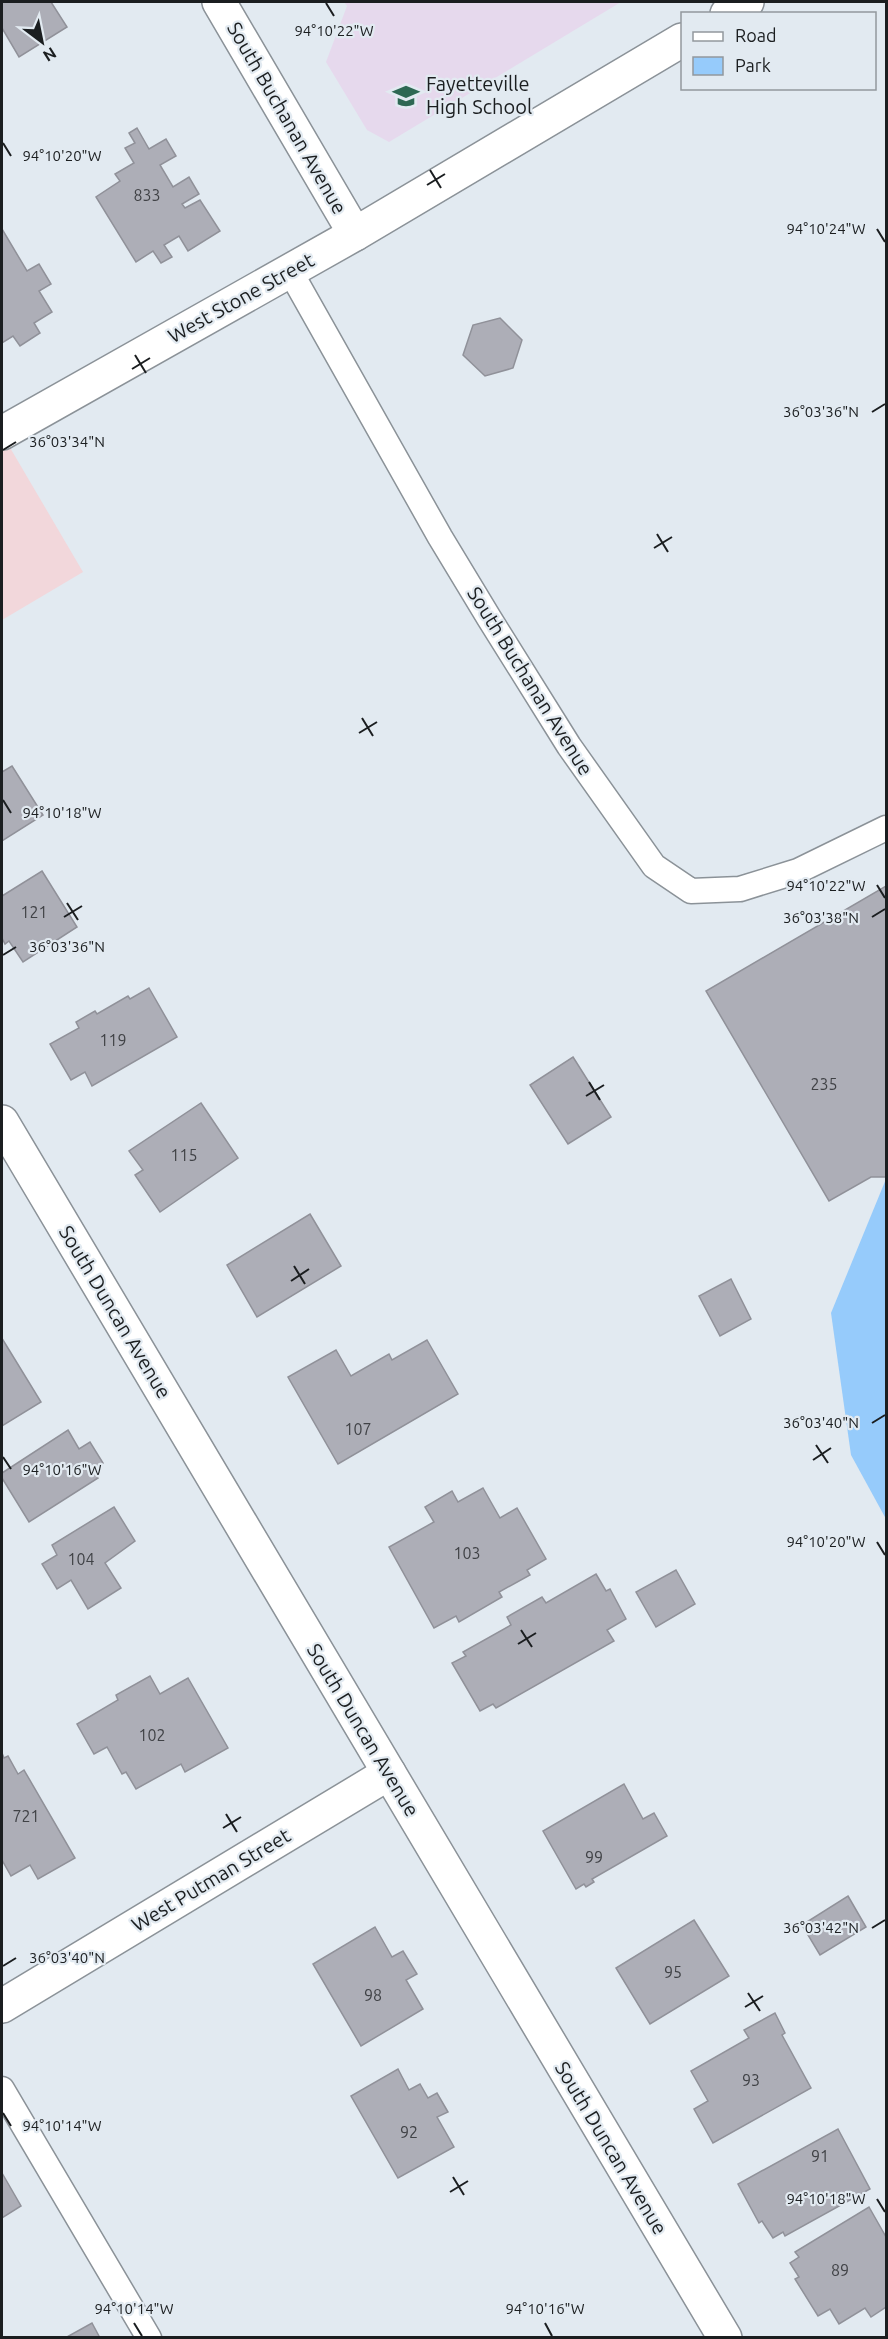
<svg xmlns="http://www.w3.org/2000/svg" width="888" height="2339" font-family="Ubuntu,sans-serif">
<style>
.commercial{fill:#f2d7db}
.education{fill:#e6d9ed}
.green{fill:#96cbfb}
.building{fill:#adaeb7;stroke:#909199;stroke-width:1.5}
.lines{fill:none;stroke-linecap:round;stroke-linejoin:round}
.lane-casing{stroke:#8b9298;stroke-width:27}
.street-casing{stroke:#8b9298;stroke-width:36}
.lane{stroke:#fff;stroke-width:24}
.street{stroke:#fff;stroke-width:33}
.ticks{fill:none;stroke:#1b1e20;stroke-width:2}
.labels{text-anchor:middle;stroke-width:4.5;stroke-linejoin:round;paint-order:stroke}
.number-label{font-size:16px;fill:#404246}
.poi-label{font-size:20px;fill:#1b1e20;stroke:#e2eaf1;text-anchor:start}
.street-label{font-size:20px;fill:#1b1e20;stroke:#e2eaf1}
.ticks-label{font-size:15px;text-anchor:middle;fill:#1b1e20;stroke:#e2eaf1;stroke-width:4.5;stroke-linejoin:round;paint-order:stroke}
</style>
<rect width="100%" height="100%" fill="#e2eaf1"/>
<path class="commercial" d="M2,434L83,572L2,620Z"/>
<path class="education" d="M344,2H621L389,142L367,130L326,62L347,6Z"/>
<path class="green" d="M886,1179V1519L851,1455L831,1313Z"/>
<g class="building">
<path d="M2,2H51L67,27L19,57L2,28Z"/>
<path d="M137,128L149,149L166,139L176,156L160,165L173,187L189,177L199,194L182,204L185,208L200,200L220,231L188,251L179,236L164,245L172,257L161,263L153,251L136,262L96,197L120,181L115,174L134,163L125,148L135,143L129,133Z"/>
<path d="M2,229L27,271L39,264L51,284L39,291L52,312L34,323L40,333L20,346L13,336L2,343Z"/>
<path d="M500,318L522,340L513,368L485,376L463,355L473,325Z"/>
<path d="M12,766L43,815L2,841V772Z"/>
<path d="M42,871L77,927L23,962L9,941L5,944L2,938V896Z"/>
<path d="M886,886V1177H871L829,1201L706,991Z"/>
<path d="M149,988L177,1037L92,1086L85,1072L71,1080L50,1044L79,1028L76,1022L95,1011L97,1014L128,996L130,999Z"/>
<path d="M573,1057L611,1117L568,1144L530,1085Z"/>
<path d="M201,1103L238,1158L160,1212L135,1175L143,1170L129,1151Z"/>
<path d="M310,1214L341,1266L257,1317L227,1265Z"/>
<path d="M731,1279L751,1319L720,1336L699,1296Z"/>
<path d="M3,1340L41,1402L2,1426V1341Z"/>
<path d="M427,1340L458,1394L338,1464L288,1377L336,1350L351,1376L389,1354L392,1360Z"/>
<path d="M68,1430L79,1449L90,1442L103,1463L92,1470L98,1478L29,1522L2,1478V1473Z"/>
<path d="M483,1488L500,1518L517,1508L546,1559L527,1570L530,1575L499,1592L502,1597L459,1622L456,1616L434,1628L389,1547L434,1522L425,1507L452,1491L458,1502Z"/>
<path d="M114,1507L135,1541L105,1563L121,1588L88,1609L71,1580L57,1589L42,1564L57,1555L52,1545Z"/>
<path d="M676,1570L695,1604L656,1627L636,1592Z"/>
<path d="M596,1574L606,1591L610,1589L626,1619L607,1630L614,1641L496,1708L493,1704L480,1711L452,1663L466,1656L463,1652L511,1625L507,1617L542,1597L546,1603Z"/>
<path d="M150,1676L160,1694L188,1678L228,1748L185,1772L181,1764L136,1789L126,1772L122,1774L107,1747L94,1754L77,1724L118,1700L116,1695Z"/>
<path d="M2,1753L4,1758L8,1756L18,1774L24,1770L75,1858L38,1879L30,1865L11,1876L2,1860Z"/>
<path d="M624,1784L643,1819L654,1813L667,1836L592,1879L594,1882L586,1887L584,1884L576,1889L543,1831Z"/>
<path d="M848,1896L866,1927L820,1955L802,1925Z"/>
<path d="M694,1920L729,1976L650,2024L616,1968Z"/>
<path d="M375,1927L392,1957L403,1951L417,1974L406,1980L423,2009L361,2046L313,1964Z"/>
<path d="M775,2013L785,2033L782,2035L811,2088L713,2143L694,2109L708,2101L691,2071L749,2038L744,2030Z"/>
<path d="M398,2069L409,2090L420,2084L428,2098L437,2093L448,2112L437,2117L454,2147L398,2178L351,2096Z"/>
<path d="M838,2129L870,2189L785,2236L783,2232L773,2238L762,2221L759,2223L738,2184Z"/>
<path d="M2,2173L21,2206L2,2218Z"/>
<path d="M869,2207L886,2237V2307L871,2317L865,2308L839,2324L830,2309L818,2316L795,2279L799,2277L790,2263L799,2257L795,2252Z"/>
<path d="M92,2323L100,2338H65Z"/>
</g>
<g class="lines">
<g class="lane-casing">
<g id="lane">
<path d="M290,271L440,537L489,618L569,746L654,866L691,891L740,889L798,871L886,828"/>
<path d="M2,2089L149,2338"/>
</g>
</g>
<g class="street-casing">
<g id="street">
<path d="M219,2L355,234"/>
<path d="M727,14L747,2"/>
<path d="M2,433L355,234L682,40"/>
<path d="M2,1122L725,2338"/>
<path d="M2,2006L389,1773"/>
</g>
</g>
<use href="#lane" class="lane"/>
<use href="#street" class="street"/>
</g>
<path class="ticks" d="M326,3L334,16M3,143L11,156M430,170L441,188M427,185L445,174M877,229L885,242M135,355L146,373M132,369L150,358M872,412L885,404M3,450L16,442M657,534L668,552M654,548L672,537M362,718L373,736M359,733L377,722M3,800L11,813M877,885L885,898M67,903L78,920M64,917L82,906M872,917L885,909M3,955L16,947M589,1082L600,1100M586,1096L604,1085M294,1266L305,1284M291,1281L309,1269M872,1423L885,1415M816,1445L828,1463M3,1457L11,1469M813,1460L831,1448M877,1542L885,1555M521,1630L532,1647M518,1644L536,1633M226,1814L237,1832M223,1828L241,1817M872,1928L885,1920M3,1966L16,1958M748,1993L760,2011M745,2007L763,1996M3,2113L11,2126M453,2177L464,2195M450,2192L468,2181M877,2199L885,2212M134,2323L142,2336M545,2323L552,2336"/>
<defs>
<g id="school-bare" transform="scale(2.07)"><path d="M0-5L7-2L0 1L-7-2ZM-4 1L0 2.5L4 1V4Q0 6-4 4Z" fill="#2d6853" stroke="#e2eaf1" stroke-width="2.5" paint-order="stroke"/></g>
</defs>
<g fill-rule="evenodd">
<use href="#school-bare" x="406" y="96"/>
</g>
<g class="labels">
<g class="number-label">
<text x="147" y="201">833</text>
<text x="34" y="918">121</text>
<text x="113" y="1046">119</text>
<text x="824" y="1090">235</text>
<text x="184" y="1161">115</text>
<text x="358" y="1435">107</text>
<text x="467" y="1559">103</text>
<text x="81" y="1565">104</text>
<text x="152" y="1741">102</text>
<text x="26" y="1822">721</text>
<text x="594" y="1863">99</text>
<text x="673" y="1978">95</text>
<text x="373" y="2001">98</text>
<text x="751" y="2086">93</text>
<text x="409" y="2138">92</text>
<text x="820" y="2162">91</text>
<text x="840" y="2276">89</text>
</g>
<g class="poi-label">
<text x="426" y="91">Fayetteville<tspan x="426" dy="23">High School</tspan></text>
</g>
<g class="street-label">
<text transform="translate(287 118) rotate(60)" y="7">South Buchanan Avenue</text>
<text transform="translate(241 298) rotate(-29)" y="7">West Stone Street</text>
<text transform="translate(530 681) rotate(58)" y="7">South Buchanan Avenue</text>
<text transform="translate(115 1312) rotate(59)" y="7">South Duncan Avenue</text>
<text transform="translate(363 1730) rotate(59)" y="7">South Duncan Avenue</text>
<text transform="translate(211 1880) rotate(-31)" y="7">West Putman Street</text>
<text transform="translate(611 2148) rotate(59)" y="7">South Duncan Avenue</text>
</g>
</g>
<g class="ticks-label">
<text x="334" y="36">94°10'22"W</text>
<text x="62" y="161">94°10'20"W</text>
<text x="826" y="234">94°10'24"W</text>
<text x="821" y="417">36°03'36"N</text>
<text x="67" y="447">36°03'34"N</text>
<text x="62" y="818">94°10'18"W</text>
<text x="826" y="891">94°10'22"W</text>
<text x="821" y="923">36°03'38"N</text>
<text x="67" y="952">36°03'36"N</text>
<text x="821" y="1428">36°03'40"N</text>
<text x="62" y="1475">94°10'16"W</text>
<text x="826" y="1547">94°10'20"W</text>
<text x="821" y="1933">36°03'42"N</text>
<text x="67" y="1963">36°03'40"N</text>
<text x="62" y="2131">94°10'14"W</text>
<text x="826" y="2204">94°10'18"W</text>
<text x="134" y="2314">94°10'14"W</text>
<text x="545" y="2314">94°10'16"W</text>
</g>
<rect width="888" height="2339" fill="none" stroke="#1b1e20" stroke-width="6"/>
<rect x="681" y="12" width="195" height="78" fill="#e2eaf1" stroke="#92989d" stroke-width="1.5"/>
<rect x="693" y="32" width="30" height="9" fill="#ffffff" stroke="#92989d" stroke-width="1.5"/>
<text x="735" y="42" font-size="18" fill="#1b1e20">Road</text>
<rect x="693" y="57" width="30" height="18" fill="#96cbfb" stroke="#92989d" stroke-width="1.5"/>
<text x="735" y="72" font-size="18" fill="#1b1e20">Park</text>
<g transform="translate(42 42) rotate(148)" stroke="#e2eaf1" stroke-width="4.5" paint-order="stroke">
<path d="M0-4.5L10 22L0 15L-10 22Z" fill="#1b1e20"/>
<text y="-9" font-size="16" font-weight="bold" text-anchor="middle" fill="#1b1e20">N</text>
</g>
</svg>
